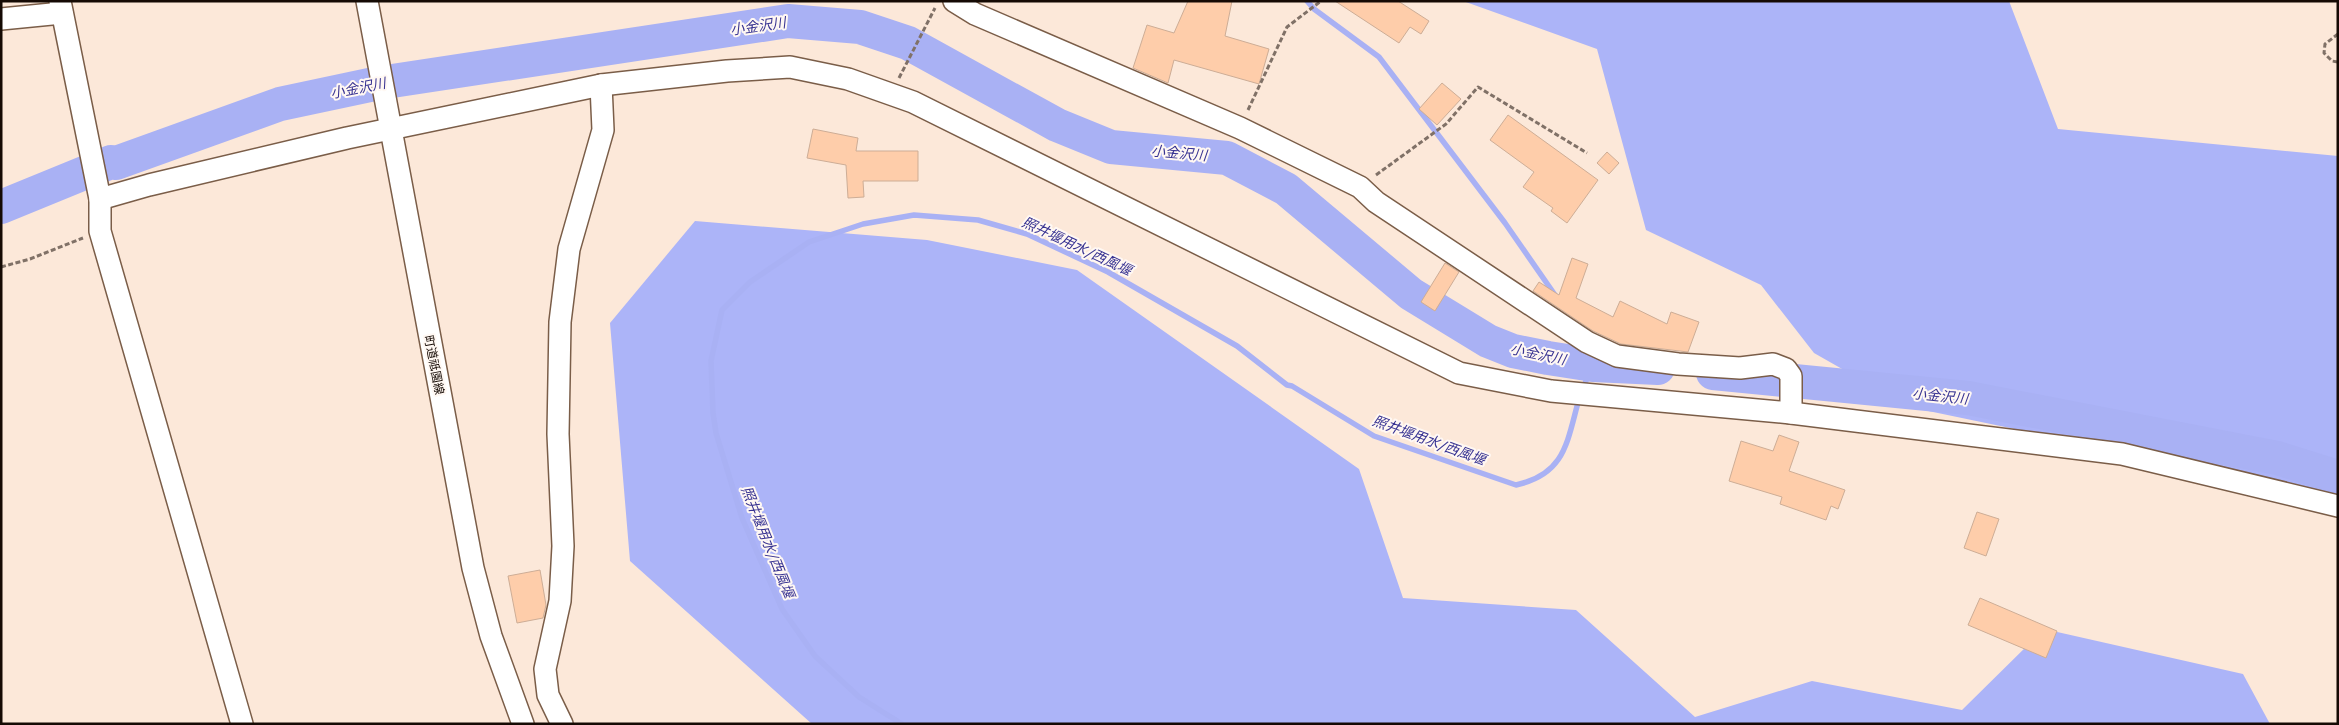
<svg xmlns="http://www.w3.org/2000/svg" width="2339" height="725" font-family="'Golos Text','Noto Sans JP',sans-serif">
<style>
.forest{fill:#acb4f8}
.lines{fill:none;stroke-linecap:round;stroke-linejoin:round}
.stream{stroke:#a9b1f4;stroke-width:5.5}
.river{stroke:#a9b1f4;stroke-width:34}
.building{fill:#fecdaa;stroke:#cdad96}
.minor-casing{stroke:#7a5d48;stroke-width:24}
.path{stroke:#807167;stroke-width:3;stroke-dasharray:5 2.5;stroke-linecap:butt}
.minor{stroke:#fff;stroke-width:21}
.labels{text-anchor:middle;stroke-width:4;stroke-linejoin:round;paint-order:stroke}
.street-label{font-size:12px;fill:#150a04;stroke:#fff8f3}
.water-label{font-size:14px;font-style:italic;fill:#383392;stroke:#fff8f3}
</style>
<rect width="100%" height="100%" fill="#fce8d9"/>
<g class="forest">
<path d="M1463,1H2009L2058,129L2338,156V496L1909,407L1814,353L1761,285L1646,230L1597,49Z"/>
<path d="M695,221L927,240L1077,270L1359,469L1403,598L1576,610L1695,717L1812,681L1962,710L2044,629L2243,674L2270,724H812L630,561L610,323Z"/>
</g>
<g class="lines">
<g class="stream">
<path d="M1307,1L1314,9L1379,57L1505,223L1555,295"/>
<path d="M1582,390L1593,365L1583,347"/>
<path d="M902,724L859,697L815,656L782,609L742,518L716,433L713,413L711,361L722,310L750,282L809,242L863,224L914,215L978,220L1027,234L1108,272L1237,346L1287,385L1292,386L1374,436L1516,485C1566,474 1567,441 1579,399"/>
</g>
<g class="river">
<path d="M1,207L111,162L116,163L280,104L379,83L788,21L860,27L908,43L1057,125L1111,147L1227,158L1286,189L1411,294L1488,341L1513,351L1548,358L1593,365L1658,368"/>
<path d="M1713,373L1968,398L2277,458L2338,477"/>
</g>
</g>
<g class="building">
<path d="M1188,1H1232L1225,36L1269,49L1259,84L1174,60L1168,83L1133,68L1147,25L1174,33Z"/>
<path d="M1335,1H1398L1429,21L1421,34L1410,27L1399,43Z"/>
<path d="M1442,83L1461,99L1437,125L1419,109Z"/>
<path d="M1508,115L1598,180L1567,223L1551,211L1553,208L1523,187L1534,172L1490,140Z"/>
<path d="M813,129L858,138L856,151H918V181H863L864,197L848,198L846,165L807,158Z"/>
<path d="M1607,152L1619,163L1609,174L1597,163Z"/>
<path d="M1572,258L1588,264L1576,298L1613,317L1620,301L1667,324L1671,312L1699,322L1688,352L1621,344L1593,331L1533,291L1539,282L1559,295Z"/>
<path d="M1445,263L1459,272L1435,311L1421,302Z"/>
<path d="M1779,435L1799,442L1789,471L1845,490L1838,509L1831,506L1826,520L1780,504L1782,497L1729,481L1741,441L1773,451Z"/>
<path d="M1977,512L1999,519L1986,556L1964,548Z"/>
<path d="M540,570L546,605L543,618L517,623L508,576Z"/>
<path d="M1980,598L2057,631L2046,658L1968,625Z"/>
</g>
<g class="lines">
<g class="minor-casing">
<g id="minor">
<path d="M60,1L100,199V231L242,724"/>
<path d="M367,1L473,568L491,636L523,724"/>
<path d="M954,1L975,14L1240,128L1360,187L1376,202L1587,342L1617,356L1678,364L1740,368L1773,364L1786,369L1791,376V413"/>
<path d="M1,19L62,13"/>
<path d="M100,199L149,185L347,138L601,85L727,71L790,67L848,79L913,102L1459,373L1551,391L1791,413L2122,454L2338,506"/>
<path d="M562,724L548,695L545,669L560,601L563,546L558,434L560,322L569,249L603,130L601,85"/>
</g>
</g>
<g class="path">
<path d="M2338,34L2325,44L2324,53L2332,61L2338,62"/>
<path d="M899,78L935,8"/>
<path d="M1248,110L1287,27L1321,1"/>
<path d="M1376,175L1446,124L1478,87L1587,153"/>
<path d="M1,267L30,259L83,238"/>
</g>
<use href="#minor" class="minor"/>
</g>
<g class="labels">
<g class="street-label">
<text transform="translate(434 365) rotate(79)" y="4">町道祗園線</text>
</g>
<g class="water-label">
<text transform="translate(758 26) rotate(-8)" y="5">小金沢川</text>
<text transform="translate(358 88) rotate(-11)" y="5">小金沢川</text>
<text transform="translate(1179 153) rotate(5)" y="5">小金沢川</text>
<text transform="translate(1077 246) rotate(25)" y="5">照井堰用水/西風堰</text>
<text transform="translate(1538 354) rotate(12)" y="5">小金沢川</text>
<text transform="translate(1940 396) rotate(6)" y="5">小金沢川</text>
<text transform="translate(1429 440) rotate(20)" y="5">照井堰用水/西風堰</text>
<text transform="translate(768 542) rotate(68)" y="5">照井堰用水/西風堰</text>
</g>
</g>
<rect width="2339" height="725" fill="none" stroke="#150a04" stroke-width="5"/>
</svg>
